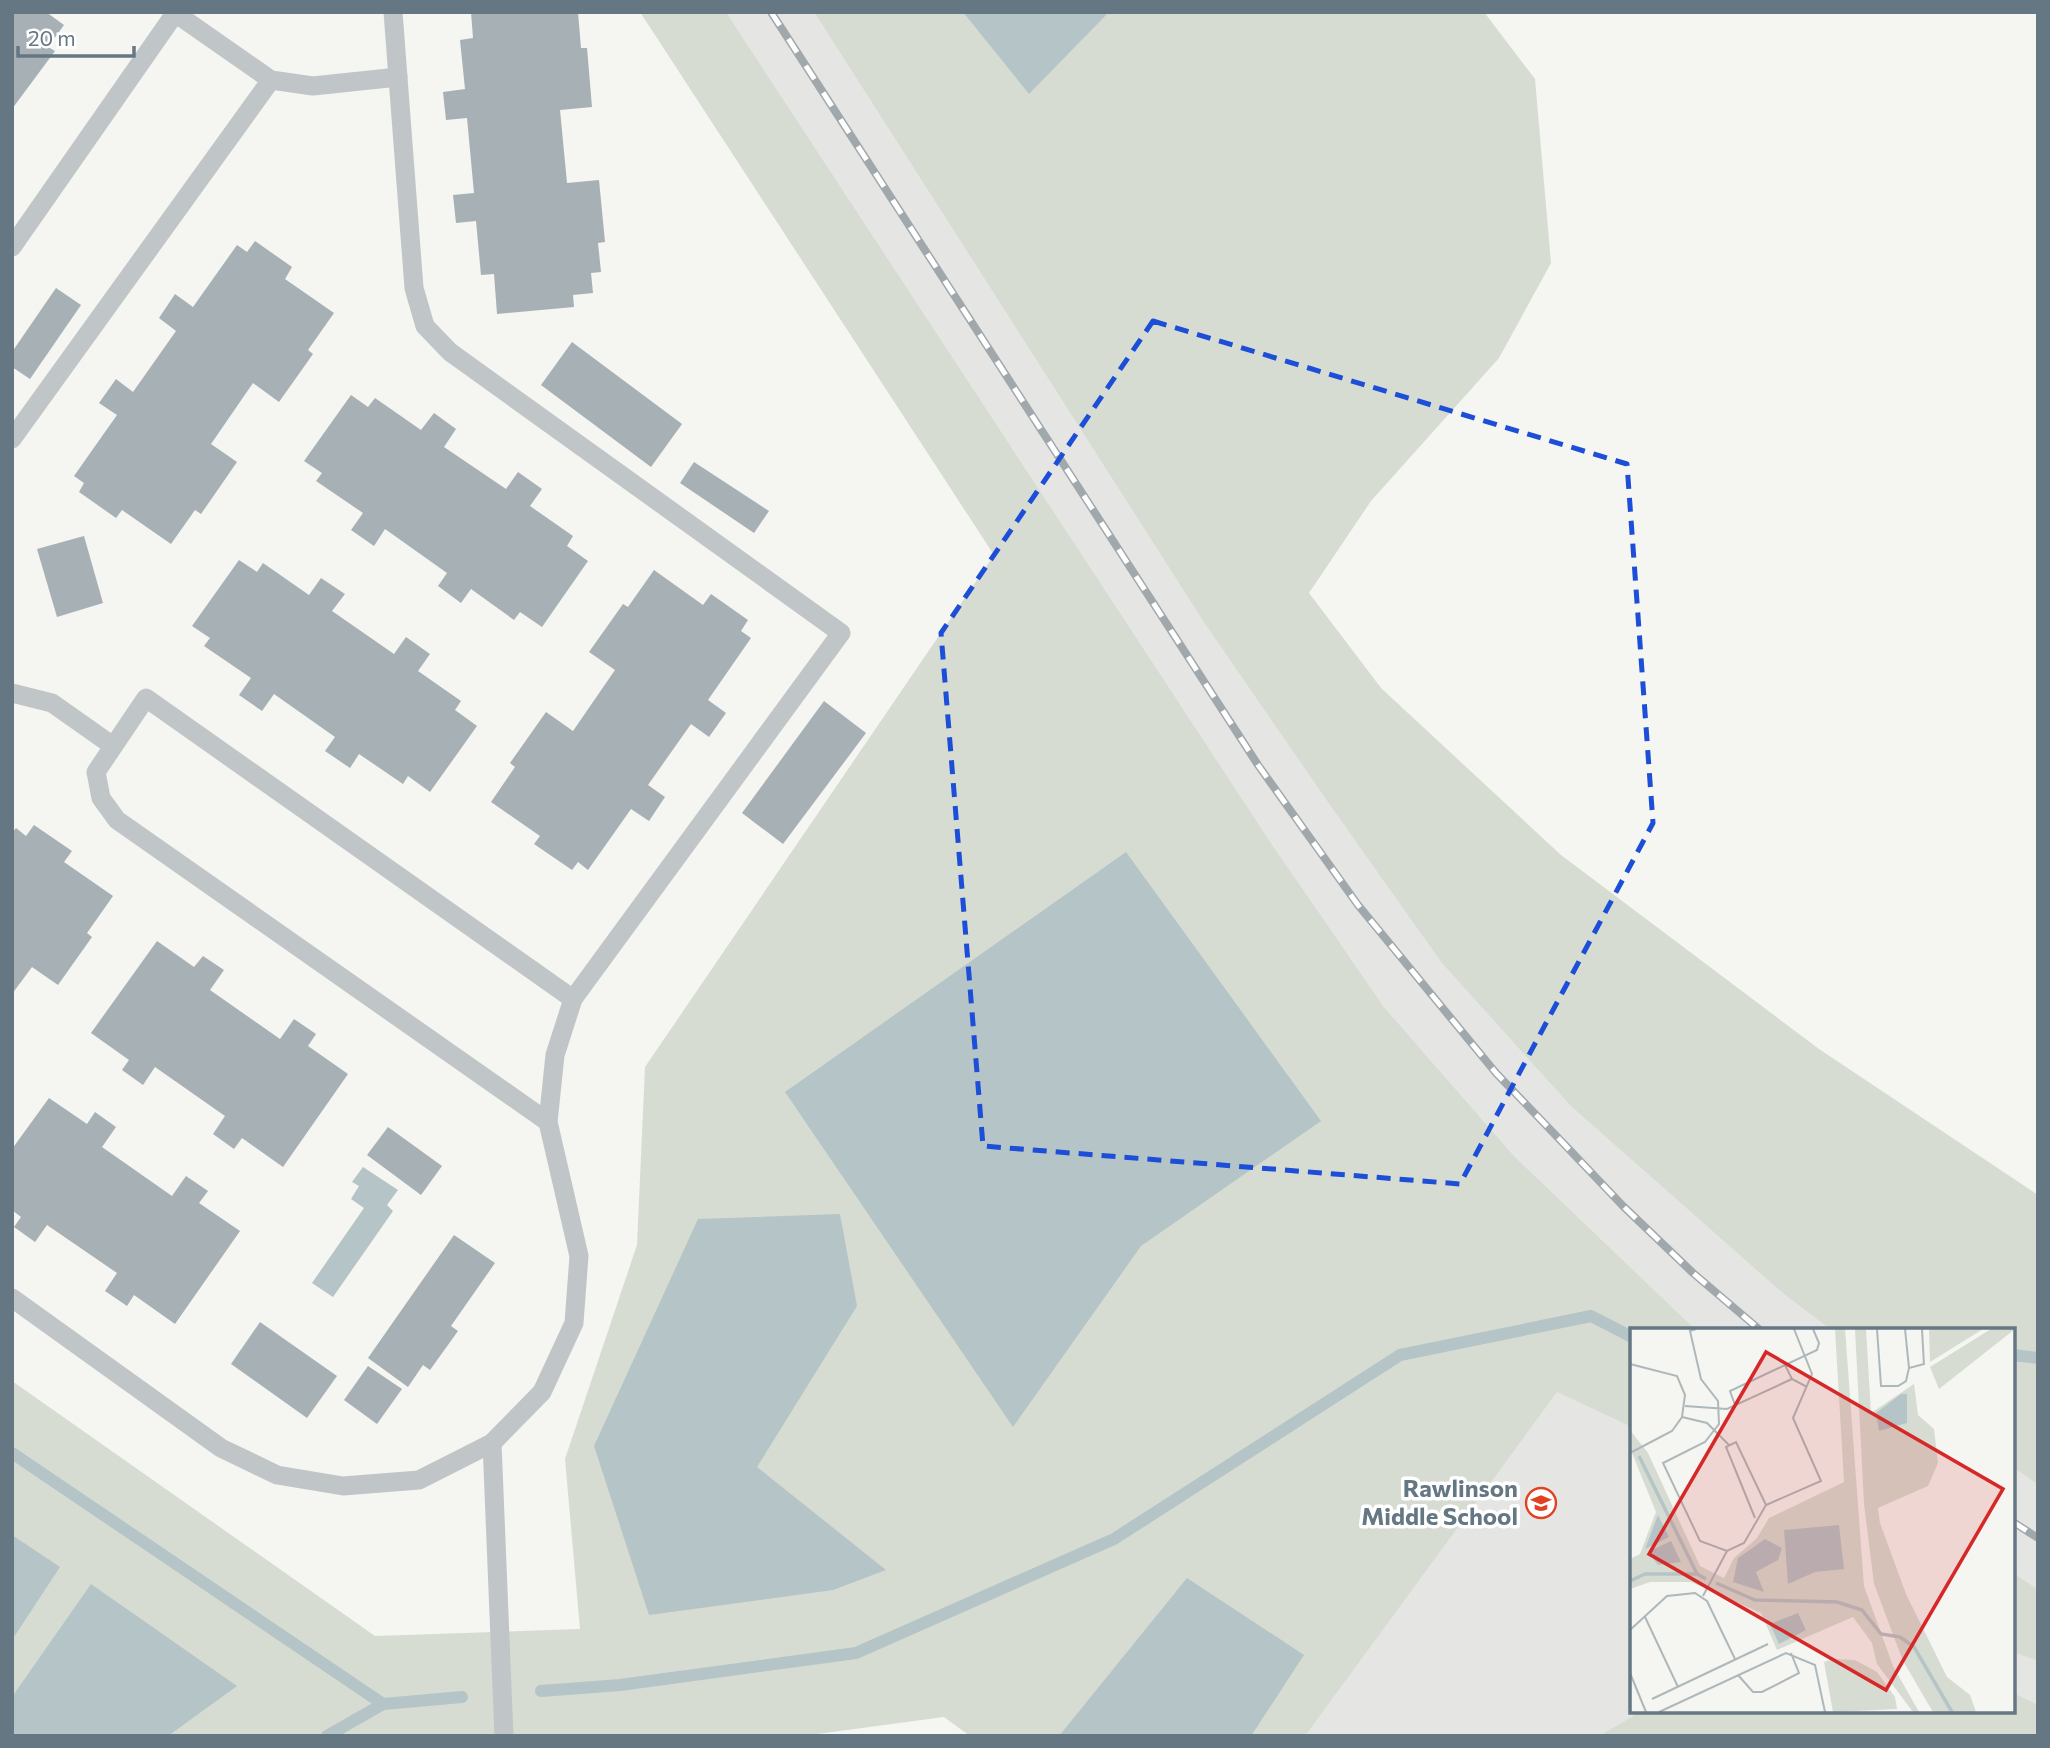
<svg xmlns="http://www.w3.org/2000/svg" width="2050" height="1748" font-family="Commissioner,sans-serif">
<style>
.built{fill:#e5e6e4}
.green{fill:#d6dcd2}
.water{fill:#b5c4c6}
.lines{fill:none;stroke-linecap:round;stroke-linejoin:round}
.stream{stroke:#b5c4c6;stroke-width:12}
.building{fill:#a7b0b4}
.lane{stroke:#c0c5c7;stroke-width:19}
.rail-casing{stroke:#a1a8ac;stroke-width:8}
.rail{stroke:#fff;stroke-width:5;stroke-dasharray:16;stroke-linecap:butt}
.marked{fill:none;stroke:#1d4ed8;stroke-width:5;stroke-dasharray:14 9;stroke-linejoin:round}
.labels{text-anchor:middle;stroke-width:7;stroke-linejoin:round;paint-order:stroke}
.poi-label{font-size:24px;font-weight:bold;fill:#647782;stroke:#fff;text-anchor:end}
.inset-river{fill:none;stroke:#b5c4c6;stroke-width:3.5}
.inset-road{fill:none;stroke:#aeb8bb;stroke-width:2}
.view{fill:#d62828;fill-opacity:0.15;stroke:#d62828;stroke-width:3.5}
.inset-edge{fill:none;stroke:#647782;stroke-width:3.5}
</style>
<rect width="100%" height="100%" fill="#f5f5f1"/>
<g class="built">
<path d="M726,12H814L1203,621L1441,962L1785,1295L1831,1330H1696L1514,1156L1384,1007L1271,843Z"/>
<path d="M1560,1339L1632,1384V1711H2013V1622L2038,1638V1736H1295Z"/>
<path d="M2013,1467L2038,1485V1589L2013,1573Z"/>
</g>
<g class="green">
<path d="M640,12H726L1271,843L1384,1007L1514,1156L1696,1330H1632V1427L1557,1392L1305,1736H970L944,1717L802,1736H12V1381L375,1636L580,1629L565,1459L637,1245L645,1067L994,555Z"/>
<path d="M814,12H1484L1535,79L1551,263L1499,358L1371,501L1309,593L1381,688L1561,855L1819,1049L2038,1195V1485L2013,1467V1330H1831L1785,1295L1571,1106L1441,962L1328,802L1203,621Z"/>
<path d="M2013,1573L2038,1589V1661L2013,1652Z"/>
<path d="M2013,1693L2038,1705V1736H1599L1642,1711H2013Z"/>
</g>
<g class="water">
<path d="M963,12H1109L1029,94Z"/>
<path d="M1126,852L1321,1121L1141,1246L1013,1427L785,1092Z"/>
<path d="M363,1167L398,1190L387,1205L393,1211L333,1297L312,1283L364,1208L351,1199L359,1186L352,1182Z"/>
<path d="M840,1214L857,1306L757,1467L886,1570L833,1590L649,1615L594,1446L698,1219Z"/>
<path d="M12,1535L60,1567L12,1640Z"/>
<path d="M1187,1578L1304,1655L1251,1736H1059Z"/>
<path d="M91,1584L237,1686L168,1736H12V1697Z"/>
</g>
<g class="lines">
<g class="stream">
<path d="M2013,1355L2038,1358"/>
<path d="M12,1453L383,1704"/>
<path d="M541,1691L620,1685L856,1653L1114,1539L1400,1355L1591,1316L1632,1337"/>
<path d="M327,1736L383,1704L462,1697"/>
</g>
</g>
<g class="building">
<path d="M12,12H46L64,25L48,47L55,51L12,109Z"/>
<path d="M471,12H578L581,48H587L592,107L560,110L567,183L599,180L605,242L598,243L601,272L591,273L593,293L573,295L574,307L497,314L494,274L481,275L476,221L456,223L453,195L474,193L467,118L446,120L443,92L465,89L460,40L473,38Z"/>
<path d="M255,241L292,267L285,279L334,313L308,350L313,354L279,402L253,383L211,444L237,462L201,514L195,510L171,544L122,510L116,518L79,492L84,483L74,476L117,415L99,403L116,379L133,392L176,331L159,318L175,294L193,307L237,245L247,252Z"/>
<path d="M56,288L81,305L30,379L12,367V352Z"/>
<path d="M572,342L682,424L651,467L541,385Z"/>
<path d="M351,395L368,407L375,398L421,430L434,413L456,429L444,447L506,489L518,472L542,489L530,506L573,536L567,546L588,561L542,627L520,612L514,620L471,589L461,603L438,586L447,573L385,529L374,546L351,530L363,513L316,481L322,473L304,461Z"/>
<path d="M694,462L769,511L754,533L680,483Z"/>
<path d="M84,536L103,603L57,617L37,549Z"/>
<path d="M239,560L257,572L263,563L309,595L321,578L345,594L332,611L394,654L406,637L430,654L418,671L461,701L455,710L477,726L430,792L408,776L403,784L359,754L350,768L325,751L335,737L274,694L262,711L239,695L251,678L204,646L210,638L192,626Z"/>
<path d="M654,570L703,605L711,594L748,620L741,631L751,638L708,700L726,713L709,737L691,724L648,785L665,797L649,821L631,809L588,870L578,862L572,870L534,844L540,836L491,802L515,767L510,763L546,712L573,731L615,670L589,652L623,604L628,607Z"/>
<path d="M824,701L866,733L783,844L742,813Z"/>
<path d="M34,825L72,851L64,862L113,896L87,933L92,937L58,985L32,967L12,994V833L16,828L26,836Z"/>
<path d="M157,941L194,967L203,956L224,970L210,990L280,1039L294,1019L316,1034L308,1046L348,1074L283,1167L242,1138L234,1149L213,1134L225,1116L155,1067L143,1085L122,1070L129,1060L91,1033Z"/>
<path d="M49,1098L87,1124L95,1112L116,1127L102,1147L172,1196L186,1176L208,1191L199,1203L240,1231L175,1324L134,1295L127,1306L105,1291L117,1273L47,1225L35,1242L14,1227L21,1217L12,1210V1149Z"/>
<path d="M388,1127L442,1166L421,1195L367,1155Z"/>
<path d="M454,1235L495,1263L451,1326L458,1331L430,1370L423,1365L408,1387L368,1358Z"/>
<path d="M260,1322L337,1376L307,1418L231,1364Z"/>
<path d="M368,1366L402,1389L377,1424L344,1400Z"/>
</g>
<g class="lines">
<g class="lane">
<path d="M175,13L271,80L313,86L398,77"/>
<path d="M12,247L176,12"/>
<path d="M12,439L271,80"/>
<path d="M12,693L52,703L113,746"/>
<path d="M548,1122L117,820L101,798L96,772L146,698L573,999"/>
<path d="M12,1298L221,1448L277,1475L343,1486L419,1480L492,1443L542,1392L574,1323L579,1256L548,1122L555,1055L573,999L841,633L450,352L425,326L414,288L393,12"/>
<path d="M492,1443L504,1736"/>
</g>
<g class="rail-casing">
<g id="rail">
<path d="M771,12L1258,765L1358,905L1496,1073L1564,1144L1623,1206L1693,1273L1760,1330"/>
<path d="M2013,1522L2038,1538"/>
</g>
</g>
<use href="#rail" class="rail"/>
</g>
<path class="marked" d="M1153,321L1627,464L1653,823L1460,1184L983,1146L941,633Z"/>
<defs>
<g id="school-ring" transform="scale(1.575)"><circle r="9.5" fill="#fff" stroke="#e34023" stroke-width="1.5"/><path d="M0-5L7-2L0 1L-7-2ZM-4 1L0 2.5L4 1V4Q0 6-4 4Z" fill="#e34023"/></g>
</defs>
<g fill-rule="evenodd">
<use href="#school-ring" x="1541" y="1503"/>
</g>
<g class="labels">
<g class="poi-label">
<text x="1518" y="1497">Rawlinson<tspan x="1518" dy="28">Middle School</tspan></text>
</g>
</g>
<g transform="translate(1630 1328)">
<rect width="385" height="385" fill="#f5f5f1"/>
<path d="M205,1H215L234,258L263,338L289,384H283L247,336L242,315L223,289L147,322L131,285L61,254H20L0,261V231L10,226L26,184L0,120V102L18,125L70,238L94,250L104,230L127,210L139,190L214,154ZM225,1H236L241,85L284,56L288,87L304,101L308,135L298,158L248,180L250,195L276,266L317,349L340,367L346,384H303L273,333L244,256L234,176ZM299,1H353L300,34ZM361,1H385L309,61L300,39ZM203,331L225,332L247,344L265,369L267,381L203,384L194,334Z" fill="#d6dcd2"/>
<path d="M271,66H277V95L249,103L246,85ZM28,187L39,209L15,221ZM209,197L214,241L185,244L158,256L154,202ZM135,211L152,220L148,232L126,244L134,264L103,254L108,230ZM41,213L51,234L28,237L18,224ZM168,285L176,302L149,316L140,296Z" fill="#b5c4c6"/>
<path class="inset-river" d="M9,128L67,246M0,253L15,246H67L76,251M86,255L125,272L207,274L232,282L251,306L270,309L284,319L322,384"/>
<path class="inset-road" d="M66,1L60,3L71,51L88,73L89,96L75,114L33,135L70,213L97,223L114,215L136,177L191,153L163,90L182,46L164,1M247,1L251,58H268L276,53L279,40L294,36M275,1L279,40M292,1L294,37M0,36L47,48L55,67L52,89L42,103L0,125M155,37L162,51L177,59M105,77L100,63L187,22L189,15L183,1M55,78L97,81L162,51M52,89L77,95L99,117M125,190L96,119L106,114L136,177M73,268L97,223M15,289L48,359M0,302L37,268L65,265L77,273L105,331M0,345L16,384M108,347L123,364H132L169,345L161,325M22,371L138,316M29,384L156,325L185,337L195,384"/>
<path class="view" d="M136,24L373,161L256,362L19,226Z"/>
<rect width="385" height="385" class="inset-edge"/>
</g>
<rect width="2050" height="1748" fill="none" stroke="#647782" stroke-width="28"/>
<path d="M18 46v10h116v-10" fill="none" stroke="#647782" stroke-width="3.5"/>
<text x="28" y="46" font-size="21" fill="#647782" stroke="#ffffff" stroke-width="5" paint-order="stroke">20 m</text>
</svg>
